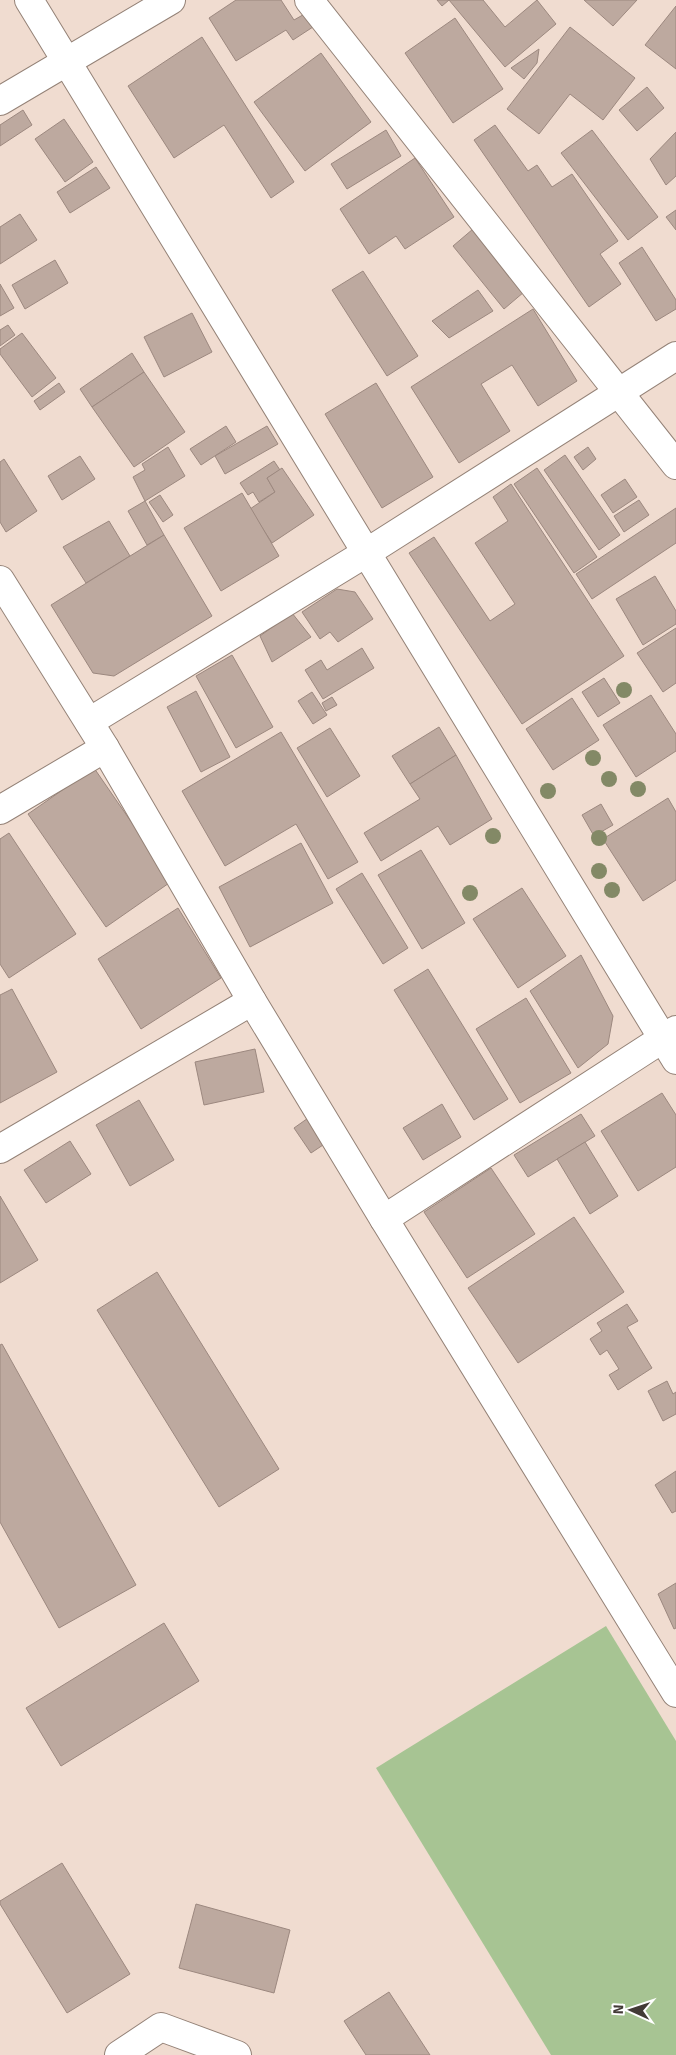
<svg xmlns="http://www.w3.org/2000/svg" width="676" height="2055" font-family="Signika,sans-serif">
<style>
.green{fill:#a7c493}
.building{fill:#bda99f;stroke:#9c887f}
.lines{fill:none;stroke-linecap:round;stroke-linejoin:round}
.minor-casing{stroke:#948277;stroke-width:30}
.minor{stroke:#fff;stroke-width:28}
.tree{fill:#838966}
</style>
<rect width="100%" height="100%" fill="#f0dcd0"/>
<path class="green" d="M606,1626L676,1741V2055H551L376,1768Z"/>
<g class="building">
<path d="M236,0H281L294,20L308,12L316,25L293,40L286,30L236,61L209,18Z"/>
<path d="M437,0H483L505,27L537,0L556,24L505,67L449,0L442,6Z"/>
<path d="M584,0H637L613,26Z"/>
<path d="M676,6V69L645,45Z"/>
<path d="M455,18L503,89L453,123L405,53Z"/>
<path d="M570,27L635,78L603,120L570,94L539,134L507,109Z"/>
<path d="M202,37L294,182L271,198L224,125L174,158L128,86Z"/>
<path d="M539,49L537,63L524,79L511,68Z"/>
<path d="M321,53L371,122L305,171L254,102Z"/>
<path d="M647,87L664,108L637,131L619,110Z"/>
<path d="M23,110L32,125L0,146V125Z"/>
<path d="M64,119L93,162L65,182L35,139Z"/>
<path d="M495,125L528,171L537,165L552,187L572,174L618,241L600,254L621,284L589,307L474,140Z"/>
<path d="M386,130L401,156L347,189L331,164Z"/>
<path d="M592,130L658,217L628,240L561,153Z"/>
<path d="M676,132V176L666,185L650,159Z"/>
<path d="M415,158L454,217L405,249L396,236L369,254L340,209Z"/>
<path d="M96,167L110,188L70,213L57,192Z"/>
<path d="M676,210V230L666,217Z"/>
<path d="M20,214L37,240L0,264V227Z"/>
<path d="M473,229L524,292L504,309L453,246Z"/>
<path d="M642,247L676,300V309L656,321L619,263Z"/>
<path d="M55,260L68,283L25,309L12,285Z"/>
<path d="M363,271L418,356L387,376L332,290Z"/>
<path d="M0,284L14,308L0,316Z"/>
<path d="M478,290L493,311L449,338L432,321Z"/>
<path d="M533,309L577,381L538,406L512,365L481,384L510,431L459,463L411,387Z"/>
<path d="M192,313L212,352L164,377L144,337Z"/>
<path d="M8,325L15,335L0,346V330Z"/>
<path d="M22,333L56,378L32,397L0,354V349Z"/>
<path d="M132,353L144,372L92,407L80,389Z"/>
<path d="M144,372L185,432L134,467L92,407Z"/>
<path d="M59,383L65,392L40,410L34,401Z"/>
<path d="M376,383L433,477L382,508L325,414Z"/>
<path d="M226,426L236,442L201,465L190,449Z"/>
<path d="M267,426L278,444L225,474L215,456Z"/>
<path d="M168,447L185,476L145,501L133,477L145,470L142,464Z"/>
<path d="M588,447L596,459L583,470L574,457Z"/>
<path d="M565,455L620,535L599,550L544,470Z"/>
<path d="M80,456L95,479L62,500L48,476Z"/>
<path d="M4,459L37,511L6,532L0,522V462Z"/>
<path d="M274,461L280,470L267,478L275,492L259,502L253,492L248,495L240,483Z"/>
<path d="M282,468L314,515L272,543L250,509L275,492L267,478Z"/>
<path d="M537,468L597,557L574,573L514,484Z"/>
<path d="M625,479L637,497L613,513L601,495Z"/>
<path d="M511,484L624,656L522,724L409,553L434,537L490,621L515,604L475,543L508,521L493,497Z"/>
<path d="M242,493L279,556L221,591L184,528Z"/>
<path d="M160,495L173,515L163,522L149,502Z"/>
<path d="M639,500L649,515L624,532L614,516Z"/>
<path d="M145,501L164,535L147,545L128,511Z"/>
<path d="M676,508V543L592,599L576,574Z"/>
<path d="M109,521L130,556L86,583L63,547Z"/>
<path d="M164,535L212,616L114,676L93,673L51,605Z"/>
<path d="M655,576L676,611V624L643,645L616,599Z"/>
<path d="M337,589L355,592L373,619L338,642L330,632L320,639L302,612Z"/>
<path d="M292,613L311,637L272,662L260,636Z"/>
<path d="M676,628V683L663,692L637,653Z"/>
<path d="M362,648L374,668L323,699L305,670L321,660L327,670Z"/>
<path d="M232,655L273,727L236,748L196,676Z"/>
<path d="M604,678L620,703L598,717L582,692Z"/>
<path d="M196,691L230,757L201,772L167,707Z"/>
<path d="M312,692L327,715L313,724L298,701Z"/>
<path d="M651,695L676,734V751L636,777L603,725Z"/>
<path d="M332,697L337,705L326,711L322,703Z"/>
<path d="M572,698L599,740L553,770L526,729Z"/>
<path d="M439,727L456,755L410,784L392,756Z"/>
<path d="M330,728L360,776L327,797L297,748Z"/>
<path d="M281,732L358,862L328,879L296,824L225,866L182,791Z"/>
<path d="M456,755L492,819L450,845L438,826L381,861L364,833L420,799L410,784Z"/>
<path d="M94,768L172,881L106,927L28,814Z"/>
<path d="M668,798L676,812V880L643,901L603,839Z"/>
<path d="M601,804L613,825L594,836L582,815Z"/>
<path d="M9,833L76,934L9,978L0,964V839Z"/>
<path d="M301,843L333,903L250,947L219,887Z"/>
<path d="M421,850L465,923L422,949L378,875Z"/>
<path d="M362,873L408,948L383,964L336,889Z"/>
<path d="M522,888L566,956L518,988L473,919Z"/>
<path d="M178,908L221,978L141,1029L98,959Z"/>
<path d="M581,955L613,1016L608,1044L578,1068L530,991Z"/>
<path d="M428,969L508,1099L474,1120L394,990Z"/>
<path d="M12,989L57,1072L0,1103V995Z"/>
<path d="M526,998L571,1073L520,1103L476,1029Z"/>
<path d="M255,1049L264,1092L204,1105L195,1062Z"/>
<path d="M662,1093L676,1115V1167L638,1191L601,1131Z"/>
<path d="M139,1100L174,1160L130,1186L96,1125Z"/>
<path d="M442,1104L461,1137L423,1160L403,1128Z"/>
<path d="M581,1114L595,1136L528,1177L514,1155Z"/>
<path d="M311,1116L329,1141L311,1153L294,1128Z"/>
<path d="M70,1141L91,1174L46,1203L24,1170Z"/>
<path d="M585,1142L618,1196L590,1214L557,1159Z"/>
<path d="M491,1168L535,1234L467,1278L424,1212Z"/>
<path d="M0,1196L38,1260L0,1283Z"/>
<path d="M574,1217L624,1292L518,1363L468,1288Z"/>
<path d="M157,1272L279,1469L219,1507L97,1310Z"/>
<path d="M627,1304L638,1321L627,1327L652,1368L618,1390L609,1375L619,1369L607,1350L600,1355L590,1339L602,1331L597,1323Z"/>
<path d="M2,1344L136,1585L59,1628L0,1522V1345Z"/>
<path d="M667,1381L673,1394L676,1392V1414L663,1421L648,1391Z"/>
<path d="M676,1471V1511L672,1513L655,1485Z"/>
<path d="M676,1583V1628L674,1629L658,1594Z"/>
<path d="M164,1623L199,1681L61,1766L26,1708Z"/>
<path d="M62,1863L130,1974L67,2013L0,1904V1901Z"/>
<path d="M196,1904L290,1930L274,1993L179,1968Z"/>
<path d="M389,1992L430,2055H366L344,2021Z"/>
</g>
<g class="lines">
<g class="minor-casing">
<g id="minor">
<path d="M29,0L676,1060"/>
<path d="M309,0L676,465"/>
<path d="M0,101L171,0"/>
<path d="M0,580L105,748L252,1001L384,1219L676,1693"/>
<path d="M89,722L366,553L676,356"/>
<path d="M0,810L105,748"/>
<path d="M0,1149L252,1001"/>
<path d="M384,1219L676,1030"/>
<path d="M119,2055L161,2027L237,2055"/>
</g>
</g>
<use href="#minor" class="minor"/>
</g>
<g class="tree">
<circle cx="624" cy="690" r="8"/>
<circle cx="593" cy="758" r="8"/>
<circle cx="609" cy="779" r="8"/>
<circle cx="638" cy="789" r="8"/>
<circle cx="548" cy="791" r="8"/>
<circle cx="493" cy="836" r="8"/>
<circle cx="599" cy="838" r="8"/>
<circle cx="599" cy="871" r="8"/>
<circle cx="612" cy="890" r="8"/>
<circle cx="470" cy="893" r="8"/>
</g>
<g transform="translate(631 2010) rotate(273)" stroke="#ffffff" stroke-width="4" paint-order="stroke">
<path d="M0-4L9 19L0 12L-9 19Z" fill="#423a36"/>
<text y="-8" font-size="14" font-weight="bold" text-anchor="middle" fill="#423a36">N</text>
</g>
</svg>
